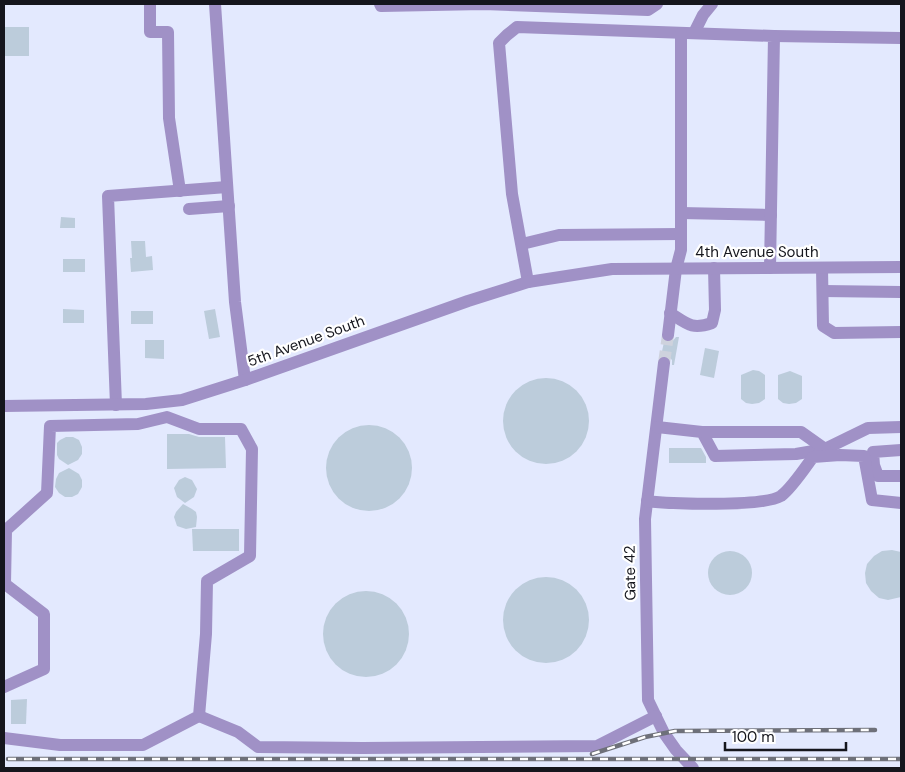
<svg xmlns="http://www.w3.org/2000/svg" width="905" height="772" font-family="'DM Sans',sans-serif">
<style>
.built{fill:#e3e9fe}
.building{fill:#bcccdb}
.lines{fill:none;stroke-linecap:round;stroke-linejoin:round}
.minor-tunnel{stroke:#ced2dd;stroke-width:12;stroke-dasharray:12 6;stroke-linecap:butt}
.minor{stroke:#a091c6;stroke-width:12}
.rail-casing{stroke:#6e7079;stroke-width:4.5}
.rail{stroke:#fff;stroke-width:2.5;stroke-dasharray:8;stroke-linecap:butt}
.labels{text-anchor:middle;stroke-width:4.5;stroke-linejoin:round;paint-order:stroke}
.street-label{font-size:15px;fill:#15161d;stroke:#fff}
</style>
<rect width="100%" height="100%" fill="#eff3ff"/>
<rect class="built" x="4" y="4" width="897" height="764"/>
<g class="building">
<rect x="4" y="27" width="25" height="29"/>
<path d="M61,217L75,218V228H60Z"/>
<path d="M131,241H145L146,257L152,256L153,270L131,272L130,258H132Z"/>
<rect x="63" y="259" width="22" height="13"/>
<path d="M63,309L84,310V323H63Z"/>
<path d="M215,309L220,337L209,339L204,311Z"/>
<rect x="131" y="311" width="22" height="13"/>
<path d="M676,337H679L674,365H672V360L668,356H661L664,342H672Z"/>
<path d="M145,340H164V359L145,358Z"/>
<path d="M705,348L719,351L714,378L700,375Z"/>
<path d="M753,370L759,371L765,375V399L759,403L752,404L746,403L741,399V375Z"/>
<path d="M790,371L802,376V399L796,403L789,404L783,403L778,399V375Z"/>
<circle cx="546" cy="421" r="43"/>
<circle cx="369" cy="468" r="43"/>
<path d="M167,434H189L199,437H225L226,468L167,469Z"/>
<path d="M66,437H73L79,440L82,447V454L78,460L68,465L59,459L57,455V443L60,440Z"/>
<path d="M669,448H701L706,457V463H669Z"/>
<path d="M69,468L79,474L82,480V487L78,494L72,497H65L59,493L55,487L56,479L59,473Z"/>
<path d="M185,477L192,480L197,489L194,497L185,503L177,497L174,488L179,480Z"/>
<path d="M183,504L192,509L196,512L197,517L196,527L186,529L177,526L174,517L176,512Z"/>
<path d="M192,529H239V551H193Z"/>
<path d="M892,550L901,552V597L888,600L879,598L871,591L866,583L865,573L867,564L874,556L882,551Z"/>
<circle cx="730" cy="573" r="22"/>
<circle cx="546" cy="620" r="43"/>
<circle cx="366" cy="634" r="43"/>
<path d="M27,699L26,724H11V700Z"/>
</g>
<g class="lines">
<path class="minor-tunnel" d="M664,363L668,335"/>
<g class="minor">
<path d="M150,4V32H168L169,118L180,191"/>
<path d="M215,4L235,302L245,380"/>
<path d="M380,4L381,6L484,4L648,10L657,4"/>
<path d="M694,33L703,15L712,4"/>
<path d="M774,36L901,38"/>
<path d="M189,209L229,206"/>
<path d="M681,213L771,215"/>
<path d="M522,244L559,235L681,234"/>
<path d="M822,268L823,326L834,333L901,332"/>
<path d="M528,282L512,194L499,43L507,35L517,27L774,36L770,268"/>
<path d="M823,291L901,292"/>
<path d="M670,313C687,324 692,330 712,323L715,310L714,268"/>
<path d="M668,335L676,269L681,250V33"/>
<path d="M664,363L645,519L648,700L664,733L676,750L693,768"/>
<path d="M116,405L108,196L227,187"/>
<path d="M4,406L146,404L182,400L245,380L468,301L528,282L612,269L901,267"/>
<path d="M657,427L702,432L715,456L796,454L825,449L868,428L901,427"/>
<path d="M702,432H801L825,449"/>
<path d="M901,450L873,452L874,465L878,476H901"/>
<path d="M647,501C671,504 763,507 781,496C791,489 805,468 813,457L840,455L864,456L872,500L901,503"/>
<path d="M4,687L44,669V614L5,584L6,530L47,493L50,426L138,424L167,417L199,429H241L252,449L250,556L207,581L206,634L199,716L143,745H60L4,738"/>
<path d="M199,716L238,732L258,747L363,748L597,746L656,716"/>
</g>
<g class="rail-casing">
<g id="rail">
<path d="M592,754L645,737L675,731L875,730"/>
<path d="M8,759H901"/>
</g>
</g>
<use href="#rail" class="rail"/>
</g>
<g class="labels">
<g class="street-label">
<text x="757" y="257">4th Avenue South</text>
<text transform="translate(306 341) rotate(-20)" y="5">5th Avenue South</text>
<text transform="translate(630 573) rotate(-91)" y="5">Gate 42</text>
</g>
</g>
<rect width="905" height="772" fill="none" stroke="#15161d" stroke-width="10"/>
<path d="M725 742v8h121v-8" fill="none" stroke="#15161d" stroke-width="2.5"/>
<text x="732" y="742" font-size="15" fill="#15161d" stroke="#ffffff" stroke-width="4" paint-order="stroke">100 m</text>
</svg>
